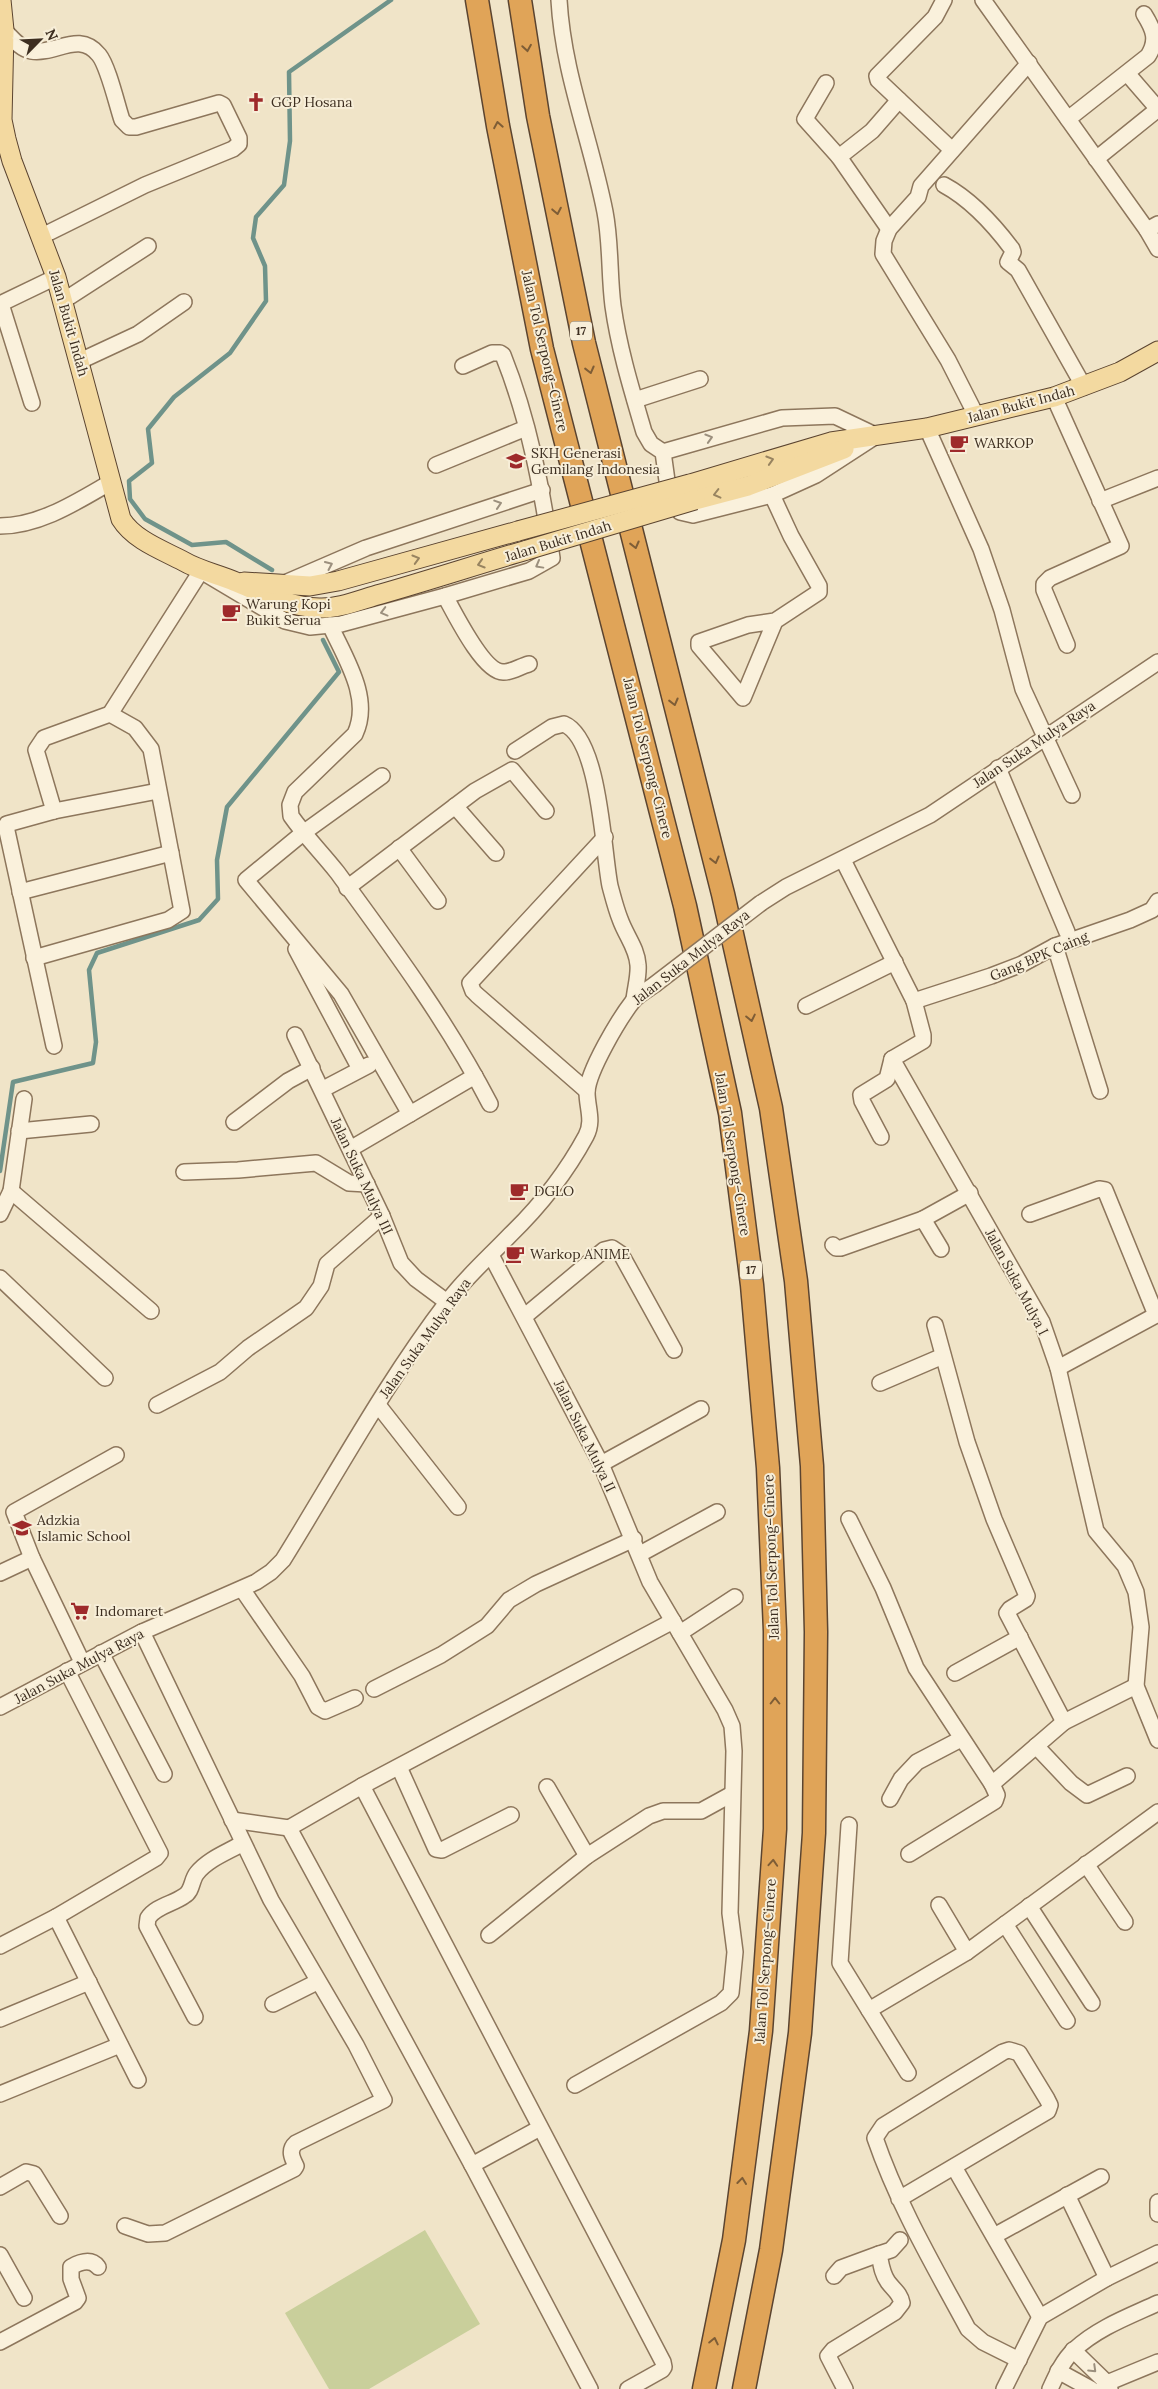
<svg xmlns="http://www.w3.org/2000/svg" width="1158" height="2389" font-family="Lora,serif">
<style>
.garden{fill:#c9cf9b}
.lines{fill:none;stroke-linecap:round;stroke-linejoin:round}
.stream{stroke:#6f938a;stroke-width:4.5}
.minor-casing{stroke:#8d765c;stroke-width:18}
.major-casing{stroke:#5b4430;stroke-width:21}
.highway-casing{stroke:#5b4430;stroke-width:25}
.minor{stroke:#faf1dc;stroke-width:15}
.major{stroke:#f3d9a0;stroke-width:19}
.highway{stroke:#e0a458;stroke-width:22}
.minor-bridge-casing{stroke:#8d765c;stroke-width:18;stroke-linecap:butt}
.major-bridge-casing{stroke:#5b4430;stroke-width:21;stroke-linecap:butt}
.minor-bridge{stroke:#faf1dc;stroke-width:15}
.major-bridge{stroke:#f3d9a0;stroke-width:19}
.oneway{stroke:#7e5d36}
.oneway2{stroke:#9c907e}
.oneway3{stroke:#988460}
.labels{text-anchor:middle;stroke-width:4;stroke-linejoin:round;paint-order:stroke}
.shield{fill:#f7eed8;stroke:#756857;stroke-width:1}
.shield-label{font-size:12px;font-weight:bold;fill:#3d2e20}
.poi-label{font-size:14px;fill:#3d2e20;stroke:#f7eed8;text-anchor:start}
.street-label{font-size:14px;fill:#3d2e20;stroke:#f7eed8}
</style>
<rect width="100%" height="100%" fill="#f0e4c8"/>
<path class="garden" d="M425,2230L480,2324L369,2389H329L285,2313Z"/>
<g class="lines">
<g class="stream">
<path d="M272,570L226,542L192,545L145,519L130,499L129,481L152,463L148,429L174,397L230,353L266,301L265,266L253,238L256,217L284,185L290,141L289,72L391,0"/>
<path d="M0,1171L13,1082L93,1063L96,1042L89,970L97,953L199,920L218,899L217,860L227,807L339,672L323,640"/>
</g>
<g class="minor-casing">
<g id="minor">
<path d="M559,0C563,73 591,140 605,212C611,243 609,275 613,306C619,349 632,391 644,432L651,444L663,452L668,488L680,512L693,515L772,495L816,475L876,436"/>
<path d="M944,0L935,17L877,76L878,80L952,150"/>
<path d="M983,0L1147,230L1158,224"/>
<path d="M4,30C12,38 20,49 31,51C56,55 79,30 99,55C108,66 117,105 122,120L129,127H136L219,103L223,105L239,138V144L233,149L145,185L42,236"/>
<path d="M1132,79L1158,109"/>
<path d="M826,83L805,119L839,157L872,131L899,100"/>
<path d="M1068,119L1148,56C1158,40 1154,30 1144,14"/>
<path d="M839,157L889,229"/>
<path d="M1096,159L1158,109"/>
<path d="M944,185C970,199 994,225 1012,249L1013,252L1008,262L1018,270L1084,387"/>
<path d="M1147,230L1158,249"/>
<path d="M63,301L148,246"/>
<path d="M0,304L56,277"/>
<path d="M1,304L32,403"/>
<path d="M80,361L138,334L184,302"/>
<path d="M1054,397L1121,546L1050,578L1044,584V590L1067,645"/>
<path d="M635,400L700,379"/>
<path d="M976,415L948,360L883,254L884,241L889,229L918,197L921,186L1029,63"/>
<path d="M927,428L981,549L1002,610L1023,689L1072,795"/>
<path d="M663,452L782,418L835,416L877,436"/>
<path d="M436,465L526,428"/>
<path d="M772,495L791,536L819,586V592L775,621L743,698L699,646V642L748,625L775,621"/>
<path d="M1100,501L1158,478"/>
<path d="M0,526C40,526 78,501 111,482"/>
<path d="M285,583L366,548L542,490"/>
<path d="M445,596C454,612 483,672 503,672C510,673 521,666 529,664"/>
<path d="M330,625C345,658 372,698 355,734L295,792L290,805L291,816C305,836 322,853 337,872C392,947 447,1021 490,1104"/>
<path d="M515,751L552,727L564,724C600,739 603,852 610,886C613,897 616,909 620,919C626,936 637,948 638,965C639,976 635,989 634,1000"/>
<path d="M998,768L1067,932"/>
<path d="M382,776L303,833L246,880L341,994L410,1114"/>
<path d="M455,806L496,853"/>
<path d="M54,811L36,750L44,738L110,714L201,571L285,621L310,627L341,624L445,596L529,571L552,558C542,489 529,420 503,355L500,353H492L463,366"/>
<path d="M399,848L438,901"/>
<path d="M843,860L914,1001L923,1035V1041L892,1059L1042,1322L1058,1368L1096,1531L1125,1566L1136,1592L1141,1627L1136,1686L1158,1740"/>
<path d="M347,888L475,791L512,770L546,811"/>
<path d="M20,892L171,853"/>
<path d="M761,903L786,887L930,815L1158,662"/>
<path d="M1055,946L1100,1091"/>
<path d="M296,949L360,1069"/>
<path d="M34,958L168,920L182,911L151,749L135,728L110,714"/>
<path d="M914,1001L991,976L1022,964L1055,946L1130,920L1152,910L1158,901"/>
<path d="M806,1006L895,962"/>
<path d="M295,1035L382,1216L401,1263L416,1279L447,1302"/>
<path d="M54,1046L7,831V824L54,811L158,791"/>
<path d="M329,1086L369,1065"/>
<path d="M587,1091L477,995L473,991L470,983L605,837"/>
<path d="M234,1122L288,1081L312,1068"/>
<path d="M19,1131L91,1124"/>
<path d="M881,1137L862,1101L861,1095L887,1079L892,1059"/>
<path d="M357,1145L475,1076"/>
<path d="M184,1172L238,1170L316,1163L349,1183L367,1184"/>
<path d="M11,1191L151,1311"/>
<path d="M0,1214L11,1191L24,1099"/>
<path d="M1030,1214L1099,1189L1105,1190L1156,1315"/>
<path d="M923,1219L941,1249"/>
<path d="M833,1245L836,1248H841L923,1219L970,1193"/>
<path d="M491,1255L601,1464L650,1582L725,1710L732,1726L734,1751L730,1913L735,1952L731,1993L721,2003L575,2085"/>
<path d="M0,1278L105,1378"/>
<path d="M525,1316L604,1250L612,1248L621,1254L674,1350"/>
<path d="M935,1325L967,1442L994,1519L1027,1596L1026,1599L1010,1609L1007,1613L1064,1722L1136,1686"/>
<path d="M1058,1368L1158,1314"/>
<path d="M880,1383L943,1356"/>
<path d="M157,1405L220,1372L248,1348L306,1308L321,1286L327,1264L382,1216"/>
<path d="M378,1405L458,1507"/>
<path d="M601,1464L701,1409"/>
<path d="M849,1519L883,1588L916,1668L992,1784"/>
<path d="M640,1554L717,1512"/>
<path d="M0,1573L32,1558"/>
<path d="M242,1589L302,1676L318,1707L325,1711L355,1698"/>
<path d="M680,1633L735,1597"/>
<path d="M101,1653L164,1774"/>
<path d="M82,1662L32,1558L14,1512L116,1455"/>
<path d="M955,1673L1020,1637"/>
<path d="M374,1689L441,1655L487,1626L509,1600L536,1584L634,1539"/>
<path d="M0,1707L142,1632L256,1582L271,1572L283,1560C337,1473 386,1382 448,1301C466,1277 489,1257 510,1235C540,1206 566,1173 586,1136C594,1121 587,1108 587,1092C588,1071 619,1019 633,1001C638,995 647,990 654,985"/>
<path d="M1036,1746L1071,1783L1087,1795L1127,1776"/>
<path d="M399,1767L436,1849L442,1850L511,1815"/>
<path d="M362,1786L663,2362L664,2367L662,2370L628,2389"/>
<path d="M547,1787L587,1856"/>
<path d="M890,1799L901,1779L917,1762L961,1739"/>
<path d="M232,1820L289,1828"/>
<path d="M849,1825L840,1963L869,2010L967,1952L1158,1812"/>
<path d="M289,1828L472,2165L590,2389"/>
<path d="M289,1828L362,1786L673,1621"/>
<path d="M909,1854L995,1801L997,1795L992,1784L1064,1722"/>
<path d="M1086,1864L1125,1922"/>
<path d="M939,1905L967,1952"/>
<path d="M1029,1906L1092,2003"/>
<path d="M56,1917L138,2080"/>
<path d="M1005,1924L1067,2021"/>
<path d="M489,1935L587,1856L649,1816L663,1811H701L732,1794"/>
<path d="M0,1946L56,1917L156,1858L160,1853L67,1671"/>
<path d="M273,2004L317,1982"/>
<path d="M869,2010L908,2073"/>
<path d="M195,2017L147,1926L148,1918C156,1906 173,1904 184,1896C193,1891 191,1880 197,1873C208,1859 228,1852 243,1843"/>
<path d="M0,2019L89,1982"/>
<path d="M0,2094L120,2045"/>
<path d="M472,2165L540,2128"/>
<path d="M954,2167L1040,2317"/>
<path d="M0,2187L26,2172L34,2174L60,2216"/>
<path d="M1067,2195L1107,2278"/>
<path d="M899,2199L1048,2111L1050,2105L1047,2099L1019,2053L1009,2050L1003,2052L883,2126L875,2138C898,2205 934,2266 968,2329L983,2342L1019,2360"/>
<path d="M1158,2202V2214"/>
<path d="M125,2226L148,2234L165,2233L294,2169L296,2166C292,2158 288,2150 296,2143L384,2100L356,2045L271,1900L142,1632"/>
<path d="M994,2236L1101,2177"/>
<path d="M0,2255L24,2298"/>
<path d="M834,2276L841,2268L879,2254"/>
<path d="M0,2342L75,2302L78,2298L71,2279V2267C80,2262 91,2258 98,2267"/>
<path d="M1073,2350L1107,2383L1110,2389"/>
<path d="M1058,2371L1091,2389"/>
<path d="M845,2389L828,2356L833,2350L895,2312L902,2303C900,2293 894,2290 888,2282C882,2274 881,2264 879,2254L891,2250L900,2240"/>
<path d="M1004,2389L1040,2317L1107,2278L1158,2253"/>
<path d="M1050,2389C1056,2376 1063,2360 1074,2350C1097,2328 1130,2316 1158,2303"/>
<path d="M1102,2389L1107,2383L1158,2362"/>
</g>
</g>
<g class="major-casing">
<g id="major">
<path d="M1,0L4,30L2,120L6,139L12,161L56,277L121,519C134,540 162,550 183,561C200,571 218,574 236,582C263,593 288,607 319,608C339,609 362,599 381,594C430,580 479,564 527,550"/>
<path d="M690,484L831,442L927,428L1054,397L1120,372L1158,351"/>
<path d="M695,500L748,486L844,449"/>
<path d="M244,582L310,586L338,581L518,531"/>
</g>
</g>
<g class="highway-casing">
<g id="highway">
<path d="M477,0L498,126L542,349L685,906L730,1113L752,1285L768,1468L775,1631V1829L761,2031L734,2240L704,2389"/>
<path d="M520,0L538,116L584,343L723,894L771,1108L796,1281L812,1466L816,1632L814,1833L800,2033L771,2250L744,2389"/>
</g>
</g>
<use href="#minor" class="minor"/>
<use href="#major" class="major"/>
<use href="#highway" class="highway"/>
<g class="minor-bridge-casing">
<path id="minor-bridge" d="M654,985L761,903"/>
</g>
<g class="major-bridge-casing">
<g id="major-bridge">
<path d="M518,531L690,484"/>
<path d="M527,550L695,500"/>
</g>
</g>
<use href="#minor-bridge" class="minor-bridge"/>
<use href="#major-bridge" class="major-bridge"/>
</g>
<defs><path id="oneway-chevron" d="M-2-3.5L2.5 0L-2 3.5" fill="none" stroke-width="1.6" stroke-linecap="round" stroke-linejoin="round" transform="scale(1.25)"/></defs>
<g class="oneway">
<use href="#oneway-chevron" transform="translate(527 48) rotate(81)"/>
<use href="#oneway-chevron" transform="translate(498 125) rotate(-100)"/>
<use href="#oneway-chevron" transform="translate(557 211) rotate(79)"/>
<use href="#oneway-chevron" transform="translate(590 370) rotate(76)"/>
<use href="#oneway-chevron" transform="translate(635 545) rotate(76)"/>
<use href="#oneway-chevron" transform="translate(674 702) rotate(76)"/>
<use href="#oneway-chevron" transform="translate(715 860) rotate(76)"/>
<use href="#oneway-chevron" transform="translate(751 1018) rotate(78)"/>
<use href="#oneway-chevron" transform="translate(775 1701) rotate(-90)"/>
<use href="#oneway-chevron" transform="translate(773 1863) rotate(-86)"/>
<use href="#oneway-chevron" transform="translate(742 2181) rotate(-83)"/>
<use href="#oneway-chevron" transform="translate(714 2341) rotate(-78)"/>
</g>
<g class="oneway2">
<use href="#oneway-chevron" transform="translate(709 438) rotate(-17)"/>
<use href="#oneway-chevron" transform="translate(498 504) rotate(-18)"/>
<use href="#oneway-chevron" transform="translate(329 565) rotate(-24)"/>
<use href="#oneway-chevron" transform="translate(539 565) rotate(151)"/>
<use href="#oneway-chevron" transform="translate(384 612) rotate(165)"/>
<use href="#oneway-chevron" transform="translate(1093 2369) rotate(44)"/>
</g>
<g class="oneway3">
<use href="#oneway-chevron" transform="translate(770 460) rotate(-17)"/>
<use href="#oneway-chevron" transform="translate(717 494) rotate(166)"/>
<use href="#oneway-chevron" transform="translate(416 559) rotate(-16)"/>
<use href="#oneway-chevron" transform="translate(481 564) rotate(163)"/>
</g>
<defs>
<g id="church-bare" transform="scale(1.5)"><path d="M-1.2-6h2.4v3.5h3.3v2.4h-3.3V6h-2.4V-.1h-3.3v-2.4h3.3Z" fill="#9e2a2b" stroke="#f7eed8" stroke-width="2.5" paint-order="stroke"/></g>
<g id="cafe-bare" transform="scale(1.5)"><path d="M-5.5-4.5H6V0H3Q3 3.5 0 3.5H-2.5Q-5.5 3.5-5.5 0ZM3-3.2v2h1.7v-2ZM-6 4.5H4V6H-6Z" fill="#9e2a2b" stroke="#f7eed8" stroke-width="2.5" paint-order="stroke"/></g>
<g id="school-bare" transform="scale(1.5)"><path d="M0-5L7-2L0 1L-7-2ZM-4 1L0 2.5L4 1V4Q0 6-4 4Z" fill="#9e2a2b" stroke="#f7eed8" stroke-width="2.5" paint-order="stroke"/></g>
<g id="supermarket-bare" transform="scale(1.5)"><path d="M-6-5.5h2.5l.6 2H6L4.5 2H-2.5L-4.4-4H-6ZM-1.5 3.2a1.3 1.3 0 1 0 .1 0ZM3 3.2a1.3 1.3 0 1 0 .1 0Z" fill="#9e2a2b" stroke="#f7eed8" stroke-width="2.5" paint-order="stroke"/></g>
</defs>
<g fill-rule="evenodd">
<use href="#church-bare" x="256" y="102"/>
<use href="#cafe-bare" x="959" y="443"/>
<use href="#school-bare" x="516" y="461"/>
<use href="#cafe-bare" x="231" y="612"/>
<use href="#cafe-bare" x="519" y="1191"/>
<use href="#cafe-bare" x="515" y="1254"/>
<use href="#school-bare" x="22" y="1528"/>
<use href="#supermarket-bare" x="80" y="1611"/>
</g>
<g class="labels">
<g class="shield">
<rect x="570" y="321.5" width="22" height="19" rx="4"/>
<rect x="740" y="1260.5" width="22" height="19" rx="4"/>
</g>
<g class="shield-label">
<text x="581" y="335">17</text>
<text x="751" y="1274">17</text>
</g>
<g class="poi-label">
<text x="271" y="107">GGP Hosana</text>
<text x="974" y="448">WARKOP</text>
<text x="531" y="458">SKH Generasi<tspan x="531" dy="16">Gemilang Indonesia</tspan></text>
<text x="246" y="609">Warung Kopi<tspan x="246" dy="16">Bukit Serua</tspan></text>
<text x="534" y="1196">DGLO</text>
<text x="530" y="1259">Warkop ANIME</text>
<text x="37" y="1525">Adzkia<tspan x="37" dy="16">Islamic School</tspan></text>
<text x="95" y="1616">Indomaret</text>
</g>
<g class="street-label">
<text transform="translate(69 323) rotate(74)" y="5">Jalan Bukit Indah</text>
<text transform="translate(545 351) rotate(77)" y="5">Jalan Tol Serpong–Cinere</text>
<text transform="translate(1021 404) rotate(-15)" y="5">Jalan Bukit Indah</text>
<text transform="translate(558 541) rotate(-17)" y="5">Jalan Bukit Indah</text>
<text transform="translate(1034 744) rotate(-34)" y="5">Jalan Suka Mulya Raya</text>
<text transform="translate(648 758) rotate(76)" y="5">Jalan Tol Serpong–Cinere</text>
<text transform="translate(1039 956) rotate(-23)" y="5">Gang BPK Caing</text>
<text transform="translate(691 957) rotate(-38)" y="5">Jalan Suka Mulya Raya</text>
<text transform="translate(733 1154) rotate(81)" y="5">Jalan Tol Serpong–Cinere</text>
<text transform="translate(362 1176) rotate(65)" y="5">Jalan Suka Mulya III</text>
<text transform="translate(1017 1282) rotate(62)" y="5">Jalan Suka Mulya I</text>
<text transform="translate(425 1338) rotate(-54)" y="5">Jalan Suka Mulya Raya</text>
<text transform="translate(585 1436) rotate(64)" y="5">Jalan Suka Mulya II</text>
<text transform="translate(771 1557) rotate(-92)" y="5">Jalan Tol Serpong–Cinere</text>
<text transform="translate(79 1666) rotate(-28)" y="5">Jalan Suka Mulya Raya</text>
<text transform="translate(765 1961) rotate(-86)" y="5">Jalan Tol Serpong–Cinere</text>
</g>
</g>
<g transform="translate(40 40) rotate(66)" stroke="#f7eed8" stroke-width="4" paint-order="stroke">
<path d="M0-4L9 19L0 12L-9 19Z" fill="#3d2e20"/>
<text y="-8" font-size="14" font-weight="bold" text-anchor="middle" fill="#3d2e20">N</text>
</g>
</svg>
